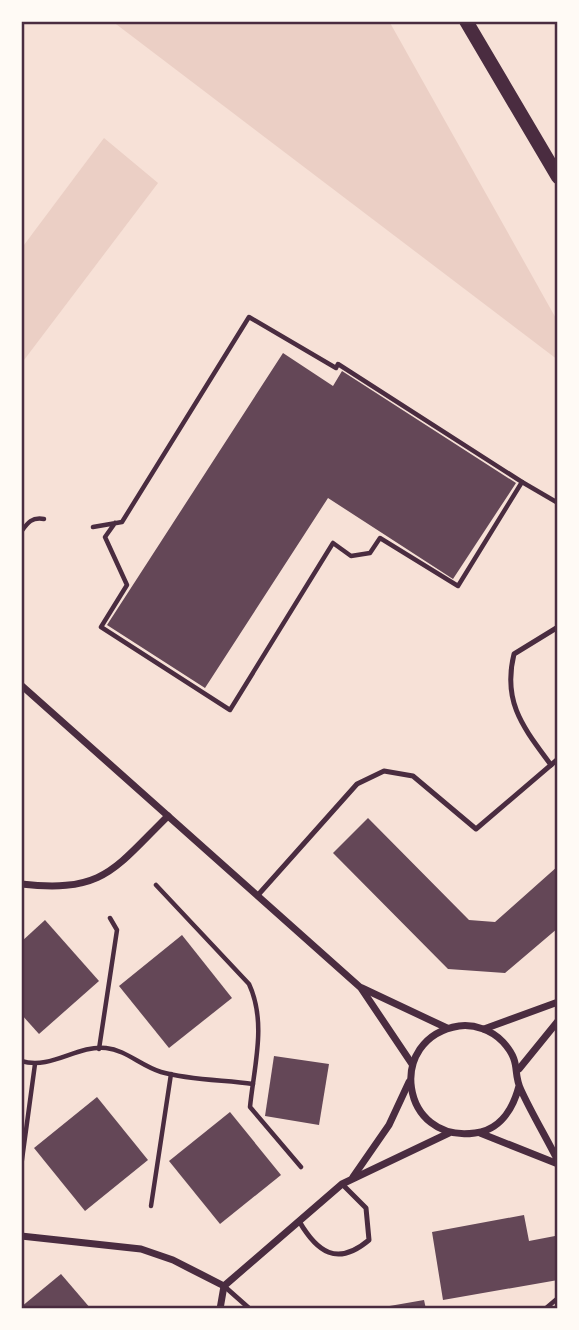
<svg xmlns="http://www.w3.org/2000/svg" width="579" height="1330" font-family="'Archivo Narrow',sans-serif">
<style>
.green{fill:#ebcfc5}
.building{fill:#644757}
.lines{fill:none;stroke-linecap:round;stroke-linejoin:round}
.path{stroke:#4a2c40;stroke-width:4.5}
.service{stroke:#4a2c40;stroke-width:5}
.minor{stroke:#4a2c40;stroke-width:7}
.secondary{stroke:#4a2c40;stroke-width:14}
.neatline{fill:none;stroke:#4a2c40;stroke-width:2.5}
</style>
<rect width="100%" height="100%" fill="#f7e1d7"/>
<g class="green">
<path d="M112,21H389L558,322V360Z"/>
<path d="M104,138L158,183L21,364V249Z"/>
</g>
<g class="building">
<path d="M283,353L333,386L342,371L516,483L453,579L328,498L205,688L107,625Z"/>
<path d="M368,818L469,920L495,922L558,866V928L505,973L448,969L333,853Z"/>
<path d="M45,920L99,981L39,1034L21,1014V942Z"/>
<path d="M182,935L232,998L169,1048L119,986Z"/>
<path d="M274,1056L329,1064L319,1125L265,1116Z"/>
<path d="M97,1097L148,1160L85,1211L34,1148Z"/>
<path d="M230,1112L281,1175L220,1224L169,1161Z"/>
<path d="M524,1215L529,1241L555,1236L558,1280L443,1300L432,1232Z"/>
<path d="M61,1274L91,1309H21V1307Z"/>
<path d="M424,1300L426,1309H378V1308Z"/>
</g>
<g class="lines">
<g class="path">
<path d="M522,482L558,503"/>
<path d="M93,527L122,522L249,317L336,368L338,364L522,482L458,586L380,538L370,553L351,556L333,543L230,710L101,627L127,585L105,537L115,523"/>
<path d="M21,532C28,522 32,517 44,519"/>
<path d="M156,885L249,984C267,1023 254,1066 250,1107L301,1167"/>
<path d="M99,1049L117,930L110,918"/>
<path d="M21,1061C52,1070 76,1045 106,1048C126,1050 141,1066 161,1072C189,1080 223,1080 253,1084"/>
<path d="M21,1167L35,1064"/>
<path d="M151,1206L171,1074"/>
<path d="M545,1309L558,1298"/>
</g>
<g class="service">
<path d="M551,765C524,728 502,703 514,654L558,627"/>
<path d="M258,895L357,784L384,771L413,776L476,829L558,759"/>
<path d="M299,1221C317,1252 337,1267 369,1240L366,1208L342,1184"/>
<path d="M224,1286L250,1309"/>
</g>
<g class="minor">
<path d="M21,685L361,988L412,1064"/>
<path d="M21,884C104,893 113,870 168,816"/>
<path d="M362,988L447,1028"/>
<path d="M484,1029L558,1002"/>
<path d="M519,1069L558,1021"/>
<path d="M519,1086C513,1109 500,1130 475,1133C401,1144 385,1038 459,1026C474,1024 492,1030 503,1042C522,1063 512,1071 521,1090C532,1114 546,1137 558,1161"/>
<path d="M480,1133L558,1164"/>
<path d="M353,1177L389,1125L409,1082"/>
<path d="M21,1236L141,1249L173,1260L224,1286"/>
<path d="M220,1309L224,1286L342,1184L449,1133"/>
</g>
<path class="secondary" d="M466,21L558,177"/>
</g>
<rect width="579" height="1330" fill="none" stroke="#fffaf5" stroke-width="46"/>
<rect x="23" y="23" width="533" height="1284" class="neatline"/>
</svg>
